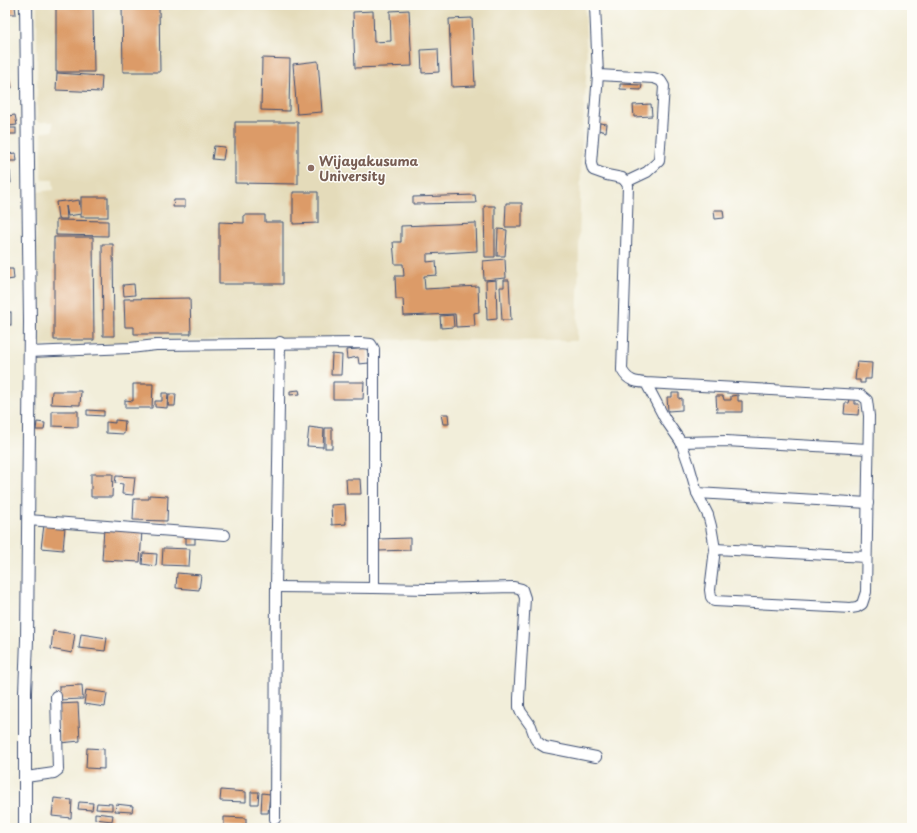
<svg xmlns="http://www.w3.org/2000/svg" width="917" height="833" font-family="'Playpen Sans',sans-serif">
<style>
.built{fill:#e4dbba}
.building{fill:#dc9b68}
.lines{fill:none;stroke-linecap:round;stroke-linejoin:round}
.minor-casing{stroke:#3b4c71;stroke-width:12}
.tertiary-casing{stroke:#3b4c71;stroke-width:14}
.minor{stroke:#fff;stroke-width:10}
.tertiary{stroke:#fff;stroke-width:12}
.education-dot{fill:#8d6e63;stroke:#fdfcf7;stroke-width:1.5}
.labels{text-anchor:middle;stroke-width:3;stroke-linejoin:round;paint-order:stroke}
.education-label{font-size:13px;font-weight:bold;fill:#785e54;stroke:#fdfcf7;text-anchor:start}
</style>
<rect width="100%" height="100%" fill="#fdfcf7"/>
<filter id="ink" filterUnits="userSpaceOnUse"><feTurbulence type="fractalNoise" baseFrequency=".025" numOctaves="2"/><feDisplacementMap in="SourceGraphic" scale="8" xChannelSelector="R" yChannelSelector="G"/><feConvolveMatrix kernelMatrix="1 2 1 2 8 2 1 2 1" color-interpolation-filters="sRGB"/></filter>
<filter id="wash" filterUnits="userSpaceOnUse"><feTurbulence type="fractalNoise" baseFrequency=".012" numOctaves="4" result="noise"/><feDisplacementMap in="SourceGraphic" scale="16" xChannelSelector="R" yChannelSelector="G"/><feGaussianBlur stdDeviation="0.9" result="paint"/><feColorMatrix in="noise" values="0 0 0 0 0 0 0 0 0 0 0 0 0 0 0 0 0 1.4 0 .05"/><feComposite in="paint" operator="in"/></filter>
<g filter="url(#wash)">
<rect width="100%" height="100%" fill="#f2eeda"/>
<path class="built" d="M37,5H585L587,63L581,158L577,341L317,339L137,340L130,344L35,346L36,192L54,190L53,180H44L41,177L42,133L44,132L53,131V122H37Z"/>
<g id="blocks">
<g class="building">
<path d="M56,5H93L94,72H56Z"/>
<path d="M122,5H159L160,72H123Z"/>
<path d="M15,6L16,14H5V7Z"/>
<path d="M409,10L412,66L355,68L353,12L373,11L374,42L391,41L390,11Z"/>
<path d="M472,18L475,86L452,87L449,19Z"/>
<path d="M438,49L439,72L422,73L421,50Z"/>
<path d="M262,58L290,59L289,111L261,110Z"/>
<path d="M318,61L322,112L297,114L293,64Z"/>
<path d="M9,73L12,88L5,89V74Z"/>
<path d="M57,73L102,76L101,92L56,90Z"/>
<path d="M620,84L642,85L641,90L620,89Z"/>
<path d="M651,104L652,116L634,117L633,105Z"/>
<path d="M15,115L17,125L9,126L8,116Z"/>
<path d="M235,122H298V184L235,183Z"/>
<path d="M599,123L607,124L606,132L598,130Z"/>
<rect x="5" y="128" width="11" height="6"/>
<path d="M214,146L225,147L223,160L212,159Z"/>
<path d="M16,153L17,161H5V154Z"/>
<path d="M10,171L11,183L5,184V172Z"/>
<path d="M5,190H8L7,203H5Z"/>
<path d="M293,192H318V223L293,224Z"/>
<path d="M475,195L476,203L413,204V197Z"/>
<rect x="81" y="197" width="27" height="20"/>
<path d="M79,200L81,214L68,216L66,206L67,219H58L56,202L65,201L66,202Z"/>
<path d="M174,200H185V207H173Z"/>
<path d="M506,203H522V227H505Z"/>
<path d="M484,206H495V257H485Z"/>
<path d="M714,210H723L724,218L715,219Z"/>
<path d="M244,215H265V222H283V284H219V222L244,223Z"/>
<path d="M56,220L108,221V236L56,235Z"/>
<path d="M476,223L477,251L427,254V262L436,261L437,275L424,276L425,289L478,286L479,312L474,313L475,326L456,327L455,314L404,316L403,299H396L395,276H404L403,264H395L393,242H401V226Z"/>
<path d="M498,229L507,230L505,256H497Z"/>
<path d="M54,237H93L94,340H54Z"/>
<path d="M102,244H113L114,336H103Z"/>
<path d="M505,259L506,278L484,280L483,261Z"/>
<path d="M7,269H13L14,279L7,280Z"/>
<path d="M496,280L497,319L487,320L486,281Z"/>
<path d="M504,280H509L511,320H502L500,287H504Z"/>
<path d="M134,284L135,295L124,296L123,285Z"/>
<path d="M190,298L191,334H134V327H125L124,299Z"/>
<rect x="5" y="312" width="6" height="13"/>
<path d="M453,315L454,327L441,328L440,316Z"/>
<path d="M367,348L369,363L359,364L358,357L347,359L346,350Z"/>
<path d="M332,354L342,355L341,375H331Z"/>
<path d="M857,362L872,363L871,379H865V383H860V380H855Z"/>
<path d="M333,382H364L363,399H333Z"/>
<path d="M133,384H153L152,408H125V400L133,401Z"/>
<path d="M299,390L300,394L290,395V391Z"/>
<path d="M52,391H81L80,405L51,404Z"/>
<path d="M162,393H168L167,408L155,407V401H162Z"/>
<path d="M672,393H679V399L682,398V410L668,411L667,397H672Z"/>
<path d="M169,394H176L175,406H168Z"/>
<path d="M738,395V401H742V412H717L716,396H723L724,400H731V396Z"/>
<path d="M850,399L855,400V404H859L858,415L844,414L845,403H849Z"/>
<path d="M87,410L104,411V416L87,415Z"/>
<path d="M52,411H78V427L52,426Z"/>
<path d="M441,414H448L449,424H443Z"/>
<path d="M115,420L125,421L124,434L106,433V422L115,423Z"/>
<path d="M37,422L45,423L44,430H36Z"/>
<path d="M309,427L324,429L323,447L307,446Z"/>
<rect x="325" y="428" width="7" height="20"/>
<path d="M91,474H113L112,497H91Z"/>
<path d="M116,476L135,477L133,495L122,494L123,484L115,483Z"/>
<path d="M346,479H360L361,494H347Z"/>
<path d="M149,495L168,496L167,521L133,520L134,499H149Z"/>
<path d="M345,504L346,524L332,525L331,505Z"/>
<path d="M44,525L65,527L63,550L41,548Z"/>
<path d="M104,528L142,530L140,562L102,560Z"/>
<rect x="186" y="536" width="9" height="8"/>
<path d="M410,538V550L379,551L378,539Z"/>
<path d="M163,548L190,549L189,566L162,565Z"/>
<path d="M143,553L157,554L156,566L142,564Z"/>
<path d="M177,573L201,575L199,590L176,588Z"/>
<path d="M53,631L75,634L72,653L51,649Z"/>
<path d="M81,634L107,638L105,651L79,648Z"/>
<path d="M82,685L83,699L59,700V686Z"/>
<path d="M86,690L107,693L105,707L84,704Z"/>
<path d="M78,703L80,741L60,743L58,704Z"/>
<path d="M87,748L104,749V769L86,768Z"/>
<path d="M221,790L246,792V802L220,801Z"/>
<path d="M251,792H259L258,804H251Z"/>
<path d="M262,793L270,794L268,813H261Z"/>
<path d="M54,798L72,800L71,818L52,816Z"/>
<path d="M79,802L93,803L92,810L78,809Z"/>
<path d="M97,803L112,804V810L96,809Z"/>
<path d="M116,804L133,806L132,812L115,811Z"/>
<path d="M95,813L113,815L112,821L95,819Z"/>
<path d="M224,817L246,818V827L224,826Z"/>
</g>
</g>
</g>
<g filter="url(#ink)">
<use href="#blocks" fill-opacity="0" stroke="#3b4c71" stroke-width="1"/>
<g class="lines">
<g class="minor-casing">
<g id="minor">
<path d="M595,5L598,75L591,163L593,170L607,175L622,178L626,182L628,186L622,370C628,381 635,382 646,383L861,395L867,400L869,416L866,592L862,604L857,607L851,608L714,601L711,597L710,590L715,549L711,526L708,515L697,493L689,465L681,442L665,419L646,383"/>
<path d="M598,75L654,78L661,81L664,86L659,161L647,172L626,182"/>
<path d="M29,352L130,348L156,345L361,343L371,344L374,349V588L276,587"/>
<path d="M681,442L726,441L868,449"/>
<path d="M697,493L868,503"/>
<path d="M28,520L225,535"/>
<path d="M715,549L866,557"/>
<path d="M374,588L429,589L514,587L522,589L525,598L519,698V707L521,712L531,726L536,740L540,744L545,747L596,757"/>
<path d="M26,777L54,773L58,770L56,696"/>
<path d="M275,819L276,587L280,342"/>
</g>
</g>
<g class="tertiary-casing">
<path id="tertiary" d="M25,828V693L27,640L30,322L26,5"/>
</g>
<use href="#minor" class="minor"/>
<use href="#tertiary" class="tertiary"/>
</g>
</g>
<circle class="education-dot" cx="311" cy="168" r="4"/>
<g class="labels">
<g class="education-label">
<text x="319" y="166">Wijayakusuma<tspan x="319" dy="15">University</tspan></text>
</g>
</g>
<rect width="917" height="833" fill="none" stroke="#fdfcf7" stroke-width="20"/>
</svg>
